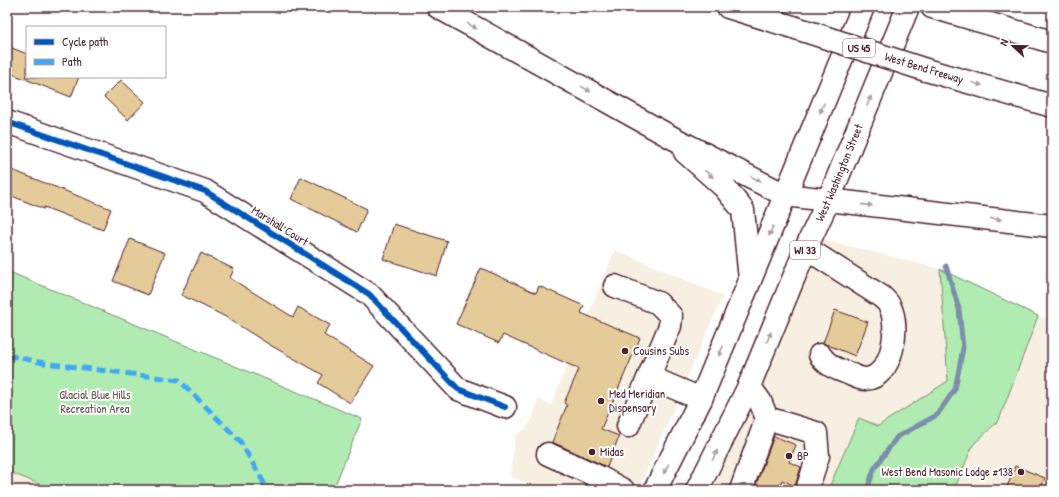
<svg xmlns="http://www.w3.org/2000/svg" width="1059" height="497" font-family="'Patrick Hand',sans-serif">
<style>
.built{fill:#f7efe1}
.green{fill:#b0ecb2;stroke:#7d866e}
.lines{fill:none;stroke-linecap:round;stroke-linejoin:round}
.stream{stroke:#7c8faa;stroke-width:5}
.building{fill:#e5ca9a;stroke:#4a1f2b}
.minor-casing{stroke:#4a1f2b;stroke-width:25}
.major-casing{stroke:#4a1f2b;stroke-width:25}
.highway-casing{stroke:#4a1f2b;stroke-width:25}
.minor{stroke:#fff;stroke-width:22}
.major{stroke:#fff;stroke-width:22}
.highway{stroke:#fff;stroke-width:22}
.highway-bridge-casing{stroke:#4a1f2b;stroke-width:25;stroke-linecap:butt}
.highway-bridge{stroke:#fff;stroke-width:22}
.quiet{stroke:#3fa9f5;stroke-width:5;stroke-dasharray:10 5;stroke-linecap:butt}
.cycleway-casing{stroke:#fff;stroke-width:8}
.cycleway{stroke:#0057b8;stroke-width:6}
.oneway{fill:#ae9aa0}
.poi-dot{fill:#4a1f2b;stroke:#fff;stroke-width:1.5}
.labels{text-anchor:middle;stroke-width:4;stroke-linejoin:round;paint-order:stroke}
.shield{fill:#fff;stroke:#80626b;stroke-width:1}
.shield-label{font-size:11px;font-weight:bold;fill:#4a1f2b}
.street-label{font-size:12px;fill:#4a1f2b;stroke:#fff}
.poi-label{font-size:12px;fill:#4a1f2b;stroke:#fff;text-anchor:start}
.park-label{font-size:12px;fill:#64524d;stroke:#fff}
</style>
<rect width="100%" height="100%" fill="#fff"/>
<filter id="ink" filterUnits="userSpaceOnUse"><feTurbulence type="fractalNoise" baseFrequency=".025" numOctaves="2"/><feDisplacementMap in="SourceGraphic" scale="8" xChannelSelector="R" yChannelSelector="G"/><feConvolveMatrix kernelMatrix="1 2 1 2 8 2 1 2 1" color-interpolation-filters="sRGB"/></filter>
<g filter="url(#ink)">
<g class="built">
<path d="M821,239L940,269L948,381L878,426L859,418L828,490H705Z"/>
<path d="M615,250L723,296L638,490H543L510,476L515,436L525,430L533,418L538,399L551,405Z"/>
<path d="M1038,316L1052,320V490H954L973,445L999,420Z"/>
<path d="M7,471L54,490H7Z"/>
</g>
<g class="green">
<path d="M940,269L1038,316L999,420L973,445L954,490H828L859,418L878,426L948,381Z"/>
<path d="M7,271L362,419L333,490H54L7,471Z"/>
</g>
<g class="lines">
<path class="stream" d="M867,490L874,469L897,437L937,415L955,389L963,348L959,309L946,266"/>
</g>
<g class="building">
<path d="M7,46L27,54V71L25,77H79L71,97L7,72Z"/>
<path d="M121,80L145,102L128,120L104,97Z"/>
<path d="M7,168L111,209L103,230L44,207V209L7,194Z"/>
<path d="M301,177L367,209L357,232L291,199Z"/>
<path d="M394,224L447,241L437,276L383,259Z"/>
<path d="M130,239L165,253L148,295L113,281Z"/>
<path d="M201,253L234,269L230,278L293,317L298,307L330,325L324,335L374,366L350,403L318,383L323,375L270,345L224,316L181,295Z"/>
<path d="M481,268L536,293L539,286L584,306L581,313L640,338L601,429L619,436L607,467L552,442L567,405L564,403L579,369L503,335L499,343L456,324Z"/>
<path d="M835,310L868,322L855,356L823,343Z"/>
<path d="M774,436L796,445L789,462L801,467L795,486L782,480L778,490H754Z"/>
<path d="M1015,466L1045,478L1040,490H1006Z"/>
</g>
<g class="lines">
<g class="minor-casing">
<g id="minor">
<path d="M7,122L205,191L369,294L458,389L505,407"/>
<path d="M806,248L882,297C885,300 889,303 890,307C900,326 893,378 865,379C859,379 851,374 845,372C834,368 827,365 820,355"/>
<path d="M615,286L658,303L671,316L670,326L628,426"/>
<path d="M649,377L701,399"/>
<path d="M749,386L760,401L767,418L816,433L818,456L807,490"/>
<path d="M548,454L599,477L623,490"/>
<path d="M741,490L767,418"/>
</g>
</g>
<g class="major-casing">
<g id="major">
<path d="M655,490L701,399L863,7"/>
<path id="s1" d="M697,490L749,386L806,248L828,201L908,7"/>
</g>
</g>
<g class="highway-casing">
<g id="highway">
<path d="M438,7L671,137L785,195L1052,226"/>
<path d="M728,7L793,27"/>
<path d="M932,7L1052,42"/>
<path d="M926,70L1052,106"/>
<path d="M685,152L724,187L743,210L750,280"/>
</g>
</g>
<use href="#minor" class="minor"/>
<use href="#major" class="major"/>
<use href="#highway" class="highway"/>
<g class="highway-bridge-casing">
<path id="highway-bridge" d="M793,27L926,70"/>
</g>
<use href="#highway-bridge" class="highway-bridge"/>
<path class="quiet" d="M7,355L44,363L179,380L240,441L268,490"/>
<g class="cycleway-casing">
<path id="cycleway" d="M7,122L205,191L369,294L458,389L505,407"/>
</g>
<use href="#cycleway" class="cycleway"/>
</g>
<defs><path id="oneway-solid" d="M-6-.8H1V-3.2L6.5 0L1 3.2V.8H-6Z"/></defs>
<g class="oneway">
<use href="#oneway-solid" transform="translate(472 26) rotate(29)"/>
<use href="#oneway-solid" transform="translate(977 84) rotate(16)"/>
<use href="#oneway-solid" transform="translate(586 89) rotate(29)"/>
<use href="#oneway-solid" transform="translate(869 101) rotate(-68)"/>
<use href="#oneway-solid" transform="translate(822 108) rotate(113)"/>
<use href="#oneway-solid" transform="translate(709 174) rotate(41)"/>
<use href="#oneway-solid" transform="translate(756 179) rotate(27)"/>
<use href="#oneway-solid" transform="translate(867 205) rotate(6)"/>
<use href="#oneway-solid" transform="translate(996 219) rotate(6)"/>
<use href="#oneway-solid" transform="translate(771 231) rotate(112)"/>
<use href="#oneway-solid" transform="translate(769 337) rotate(-68)"/>
<use href="#oneway-solid" transform="translate(721 351) rotate(113)"/>
<use href="#oneway-solid" transform="translate(715 455) rotate(-64)"/>
<use href="#oneway-solid" transform="translate(666 469) rotate(117)"/>
</g>
</g>
<g class="poi-dot">
<circle cx="625" cy="351" r="4"/>
<circle cx="601" cy="401" r="4"/>
<circle cx="592" cy="452" r="4"/>
<circle cx="789" cy="456" r="4"/>
<circle cx="1021" cy="472" r="4"/>
</g>
<g class="labels">
<g class="shield">
<rect x="843" y="39" width="32" height="18" rx="3"/>
<rect x="790" y="241" width="30" height="18" rx="3"/>
</g>
<g class="shield-label">
<text x="859" y="52">US 45</text>
<text x="805" y="254">WI 33</text>
</g>
<g class="street-label">
<text transform="translate(924 68) rotate(17)" y="4">West Bend Freeway</text>
<text dy="4" stroke="none"><textPath href="#s1" startOffset="348">West Washington Street</textPath></text>
<text transform="translate(280 226) rotate(32)" y="4">Marshall Court</text>
</g>
<g class="poi-label">
<text x="633" y="355">Cousins Subs</text>
<text x="609" y="398">Med Meridian<tspan x="609" dy="14">Dispensary</tspan></text>
<text x="600" y="456">Midas</text>
<text x="797" y="460">BP</text>
<text x="1013" y="476" text-anchor="end">West Bend Masonic Lodge #138</text>
</g>
<g class="park-label">
<text x="95" y="399">Glacial Blue Hills<tspan x="95" dy="14">Recreation Area</tspan></text>
</g>
</g>
<rect width="1059" height="497" fill="none" stroke="#fff" stroke-width="24"/>
<rect x="12" y="12" width="1035" height="473" fill="none" stroke="#4a1f2b" stroke-width="1.5" filter="url(#ink)"/>
<rect x="26" y="26" width="140" height="52" fill="#ffffff" stroke="#b7a5aa"/>
<rect x="34" y="39" width="20" height="6" fill="#0057b8" stroke="#b7a5aa"/>
<text x="62" y="46" font-size="12" fill="#4a1f2b">Cycle path</text>
<rect x="34" y="59" width="20" height="6" fill="#3fa9f5" stroke="#b7a5aa"/>
<text x="62" y="66" font-size="12" fill="#4a1f2b">Path</text>
<g transform="translate(1013 46) rotate(292)" stroke="#ffffff" stroke-width="3" paint-order="stroke">
<path d="M0-3L7 15L0 10L-7 15Z" fill="#4a1f2b"/>
<text y="-6" font-size="11" font-weight="bold" text-anchor="middle" fill="#4a1f2b">N</text>
</g>
</svg>
